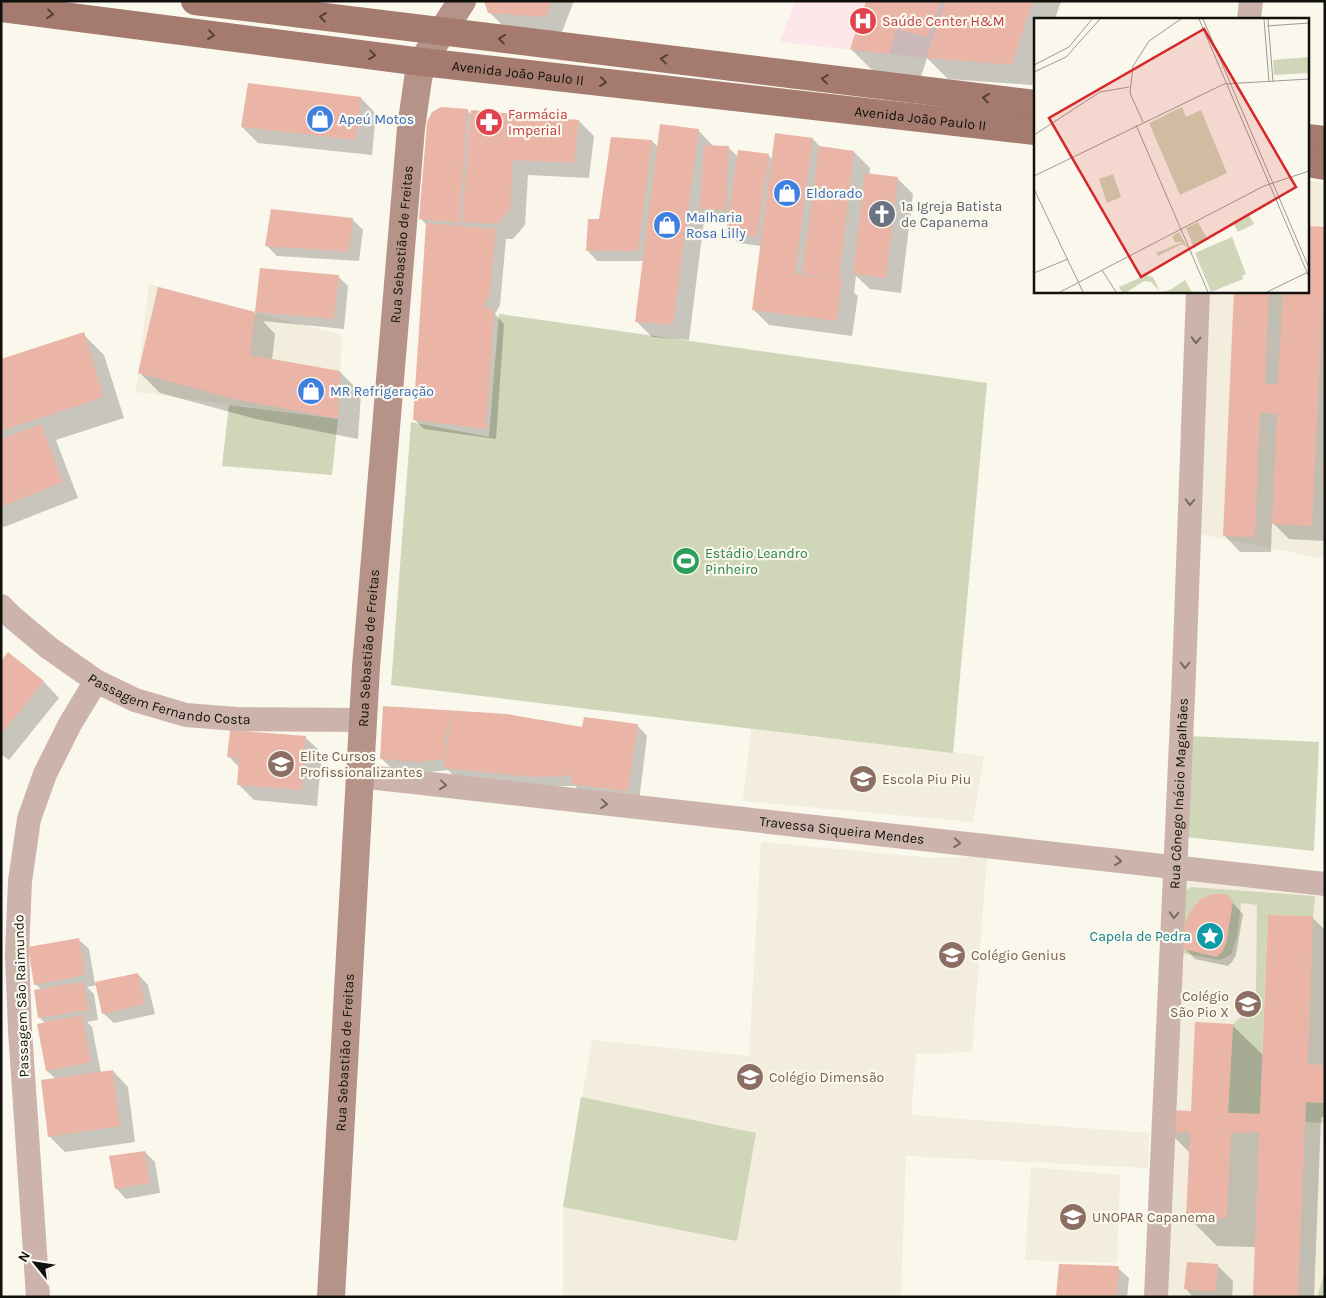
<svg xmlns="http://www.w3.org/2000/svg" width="1326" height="1298" font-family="Karla,sans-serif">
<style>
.built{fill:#f2eddc}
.medical{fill:#fde7ea}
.green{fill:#d0d6b8}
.shadow{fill:#0003}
.building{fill:#eab5a7}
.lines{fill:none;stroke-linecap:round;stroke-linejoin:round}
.street{stroke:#ccb4ac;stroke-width:24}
.secondary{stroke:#b59388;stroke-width:28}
.primary{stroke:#a47b6e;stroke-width:28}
.oneway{stroke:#534038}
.oneway2{stroke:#776a64}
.labels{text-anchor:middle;stroke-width:4.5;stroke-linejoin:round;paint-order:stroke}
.health-label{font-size:14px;fill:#be3a42;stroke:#faf7ed;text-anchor:start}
.street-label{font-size:14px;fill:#10100c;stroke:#faf7ed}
.shop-label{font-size:14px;fill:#366cbe;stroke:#faf7ed;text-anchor:start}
.worship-label{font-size:14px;fill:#5b616d;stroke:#faf7ed;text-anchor:start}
.leisure-label{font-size:14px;fill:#27864d;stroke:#faf7ed;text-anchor:start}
.education-label{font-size:14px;fill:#785e54;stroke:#faf7ed;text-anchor:start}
.culture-label{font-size:14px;fill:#0d838f;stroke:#faf7ed;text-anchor:end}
.inset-road{fill:none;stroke:#9c9b93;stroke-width:1}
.view{fill:#d62828;fill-opacity:0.15;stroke:#d62828;stroke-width:2.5}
.inset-edge{fill:none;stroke:#10100c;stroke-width:2.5}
</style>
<rect width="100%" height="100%" fill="#faf7ed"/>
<g class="built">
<path d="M1307,180L1325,183V559L1194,533L1201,291H1307Z"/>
<path d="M149,284L342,335L338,419L136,392Z"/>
<path d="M751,729L984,756L973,822L743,801Z"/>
<path d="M761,842L932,858L987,856L972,1052L916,1054L911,1115L1149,1133L1148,1168L906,1156L901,1297H563V1207L592,1040L749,1056Z"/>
<path d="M1178,880L1325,897V1297H1160Z"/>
<path d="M1031,1167L1120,1175L1117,1263L1025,1260Z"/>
</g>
<path class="medical" d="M795,1H946L926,58L780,42Z"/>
<g class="green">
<path d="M499,314L987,383L953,753L391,685L411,422L489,437Z"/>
<path d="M229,405L338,419L332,475L222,466Z"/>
<path d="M1188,736L1319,742L1314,851L1185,837Z"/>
<path d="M1191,887L1315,896L1313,916L1268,915L1260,1114L1228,1113L1233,1024L1251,1008L1256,992L1257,905L1241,903L1237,936L1231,955L1220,960L1181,953L1183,892Z"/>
<path d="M581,1097L756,1133L737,1241L563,1207Z"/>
<path d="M1306,1102L1325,1103V1123L1305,1122Z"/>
<path d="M1325,1271V1297H1317Z"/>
</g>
<g class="shadow">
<path d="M485,1H574L562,32L505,28L489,12Z"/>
<path d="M867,1H1061L1055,19H1035V77L1032,85L948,79L927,58L919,83L881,79L851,49Z"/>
<path d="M361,98L376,114L372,155L258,143L242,127Z"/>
<path d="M467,110L472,115L579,121L594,136L589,178L528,175L525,225L513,239H506L500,305L495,314L504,324L496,439L424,429L414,419L427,225L421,219Z"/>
<path d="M698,130L714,147L729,148L738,157L768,155L773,160L813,139L821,148L854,152L870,168L869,175L898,179L913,194L901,293L870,289L856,276L854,293L858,296L852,336L769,325L753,309L762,246L738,243L728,233L729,220L712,219L705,212L689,340L652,337L636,321L644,261H597L587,250L601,221L652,141L659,148Z"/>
<path d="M352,219L363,230L359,261L277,256L266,245Z"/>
<path d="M1325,228V541L1289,539L1272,522L1271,552H1240L1225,536L1235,291H1307Z"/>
<path d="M261,269L338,276L348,286L344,329L263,321L275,334L272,360L340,372L361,393L358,439L256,419L160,393L139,372L159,288L256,313Z"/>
<path d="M83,334L104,355L124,418L56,440L78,498L4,527L1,525V360Z"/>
<path d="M8,654L44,682L59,698L9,760L1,754V663Z"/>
<path d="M384,708L507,715L583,729L637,725L647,736L639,801L583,794L575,786H543L456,778L448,770L430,772L392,769L381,758Z"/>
<path d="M306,738L322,753L317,806L254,800L238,784L240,768L229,757Z"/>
<path d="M1226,896L1243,914L1236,955L1232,962L1228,966L1195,959L1185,948Z"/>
<path d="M1313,918L1325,930V1117H1321L1314,1297H1254L1256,1247L1217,1246L1187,1216L1190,1153L1168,1131L1192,1112L1232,1025L1264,1056Z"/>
<path d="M78,939L89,949L95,984L138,974L148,985L155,1014L114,1023L103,1013L97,985L87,987L94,994L98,1020L87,1022L92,1027L101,1073L113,1071L128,1087L135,1142L65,1152L49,1136L56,1079L47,1071L46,1024L40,1018L42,990L35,984Z"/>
<path d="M145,1152L155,1162L160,1193L126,1199L116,1188Z"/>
<path d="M1217,1265L1233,1281L1232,1297H1193L1186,1289Z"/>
<path d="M1118,1268L1129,1278L1127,1297H1057Z"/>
</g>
<g class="building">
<path d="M484,1H552L546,17L488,13Z"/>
<path d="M866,1H941L928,37L897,29L889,54L850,49Z"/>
<path d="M946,1H1033L1012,65L926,58Z"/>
<path d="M248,83L361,97L356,140L241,127Z"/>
<path d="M441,107L468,109L459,223L419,219L427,122L432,112Z"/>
<path d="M471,110L579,120L574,163L513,160L510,209L497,224L462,222Z"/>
<path d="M660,124L699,129L673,325L635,322Z"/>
<path d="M775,133L813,138L795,274L829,278L802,273L819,146L854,151L839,279H842L837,321L752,310Z"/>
<path d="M611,137L652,140L638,251H586L588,219H599Z"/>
<path d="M704,145L729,146L726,210L700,209Z"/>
<path d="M738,150L769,154L757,237L726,233Z"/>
<path d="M865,173L898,177L886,278L853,274Z"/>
<path d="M271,209L353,218L349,252L265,246Z"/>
<path d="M426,223L496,229L490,294L484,305L494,312L486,429L413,420Z"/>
<path d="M1307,226L1325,227V259L1312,526L1272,524L1277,414L1260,413L1255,537L1223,536L1234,291H1269L1265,384H1278L1283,291H1307Z"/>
<path d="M260,268L339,275L334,319L255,312Z"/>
<path d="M158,287L255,312L250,355L340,371L338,419L234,399L138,373Z"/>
<path d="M84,332L104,397L1,431V359Z"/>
<path d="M41,424L63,482L1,507V439Z"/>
<path d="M8,652L44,681L1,735V661Z"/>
<path d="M383,706L507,714L582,727L584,717L638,724L628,791L571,784L577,753L572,776L532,777L444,768L452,713L446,735L445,759L419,762L380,759Z"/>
<path d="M230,730L306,736L302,790L237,785L239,758L227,757Z"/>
<path d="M1213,894H1226L1233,902L1226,944L1222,952L1217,957L1183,949L1185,925L1190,912L1201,899Z"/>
<path d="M1268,915L1313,916L1308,1064L1325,1065V1103L1306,1102L1298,1297H1253L1259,1132L1231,1133L1227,1218L1186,1217L1190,1133L1166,1131L1167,1110L1191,1111L1195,1022L1233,1024L1228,1113L1260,1114Z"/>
<path d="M79,938L85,975L34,985L28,947Z"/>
<path d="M138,973L145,1004L102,1014L95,982Z"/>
<path d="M84,982L88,1010L38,1018L34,990Z"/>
<path d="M82,1015L91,1062L46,1071L37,1024Z"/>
<path d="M113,1070L120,1126L48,1137L41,1080Z"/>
<path d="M145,1151L150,1183L115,1189L109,1156Z"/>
<path d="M1187,1262L1218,1264L1216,1292L1184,1289Z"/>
<path d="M1059,1264L1119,1266L1117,1297H1056Z"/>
</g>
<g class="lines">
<g class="street">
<path d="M1249,19L1251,1"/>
<path id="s1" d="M1,606L12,617L49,648L96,681L135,700L186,715L236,719L363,720"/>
<path id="s2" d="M359,776L1325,884"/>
<path d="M38,1297L20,1030L17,954L20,881L29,819L45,774L70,724L96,681"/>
<path id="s3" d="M1156,1297L1184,674L1198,291"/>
</g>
<path class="secondary" id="s4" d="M331,1297L366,667L411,128L418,79L422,62L462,1"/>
<g class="primary">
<path d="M195,1L1035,104"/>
<path id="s5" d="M1,8L422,62L1035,131"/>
<path d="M1307,138L1325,140"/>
<path d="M1307,163L1325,166"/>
</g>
</g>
<defs><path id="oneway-chevron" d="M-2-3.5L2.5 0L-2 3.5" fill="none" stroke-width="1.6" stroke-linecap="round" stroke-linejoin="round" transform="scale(1.25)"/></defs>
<g class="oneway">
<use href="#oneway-chevron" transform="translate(50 14) rotate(7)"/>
<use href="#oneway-chevron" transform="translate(323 17) rotate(-173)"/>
<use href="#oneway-chevron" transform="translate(211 35) rotate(7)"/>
<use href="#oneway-chevron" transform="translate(502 39) rotate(-173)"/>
<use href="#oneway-chevron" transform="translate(372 55) rotate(7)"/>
<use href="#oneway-chevron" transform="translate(664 59) rotate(-173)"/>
<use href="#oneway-chevron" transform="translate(825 79) rotate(-173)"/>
<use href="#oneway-chevron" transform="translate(603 82) rotate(7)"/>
<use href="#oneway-chevron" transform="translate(986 98) rotate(-173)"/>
</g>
<g class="oneway2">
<use href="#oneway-chevron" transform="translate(1196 340) rotate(92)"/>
<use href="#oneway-chevron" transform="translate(1190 502) rotate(92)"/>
<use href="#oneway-chevron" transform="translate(1185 665) rotate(92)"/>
<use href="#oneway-chevron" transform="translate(443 785) rotate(6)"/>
<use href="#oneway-chevron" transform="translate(604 804) rotate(6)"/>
<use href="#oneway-chevron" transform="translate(957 843) rotate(6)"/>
<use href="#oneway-chevron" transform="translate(1118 861) rotate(6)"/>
<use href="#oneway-chevron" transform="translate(1174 915) rotate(93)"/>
</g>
<defs>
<g id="hospital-disc" transform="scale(1.4375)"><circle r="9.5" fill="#e0444e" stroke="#faf7ed"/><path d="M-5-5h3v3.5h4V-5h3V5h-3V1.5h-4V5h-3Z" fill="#fff"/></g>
<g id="shop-disc" transform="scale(1.4375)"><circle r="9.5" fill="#3f7fe0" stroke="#faf7ed"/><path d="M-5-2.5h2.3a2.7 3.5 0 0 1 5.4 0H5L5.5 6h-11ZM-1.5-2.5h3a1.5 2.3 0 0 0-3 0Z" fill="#fff"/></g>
<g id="pharmacy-disc" transform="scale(1.4375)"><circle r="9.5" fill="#e0444e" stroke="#faf7ed"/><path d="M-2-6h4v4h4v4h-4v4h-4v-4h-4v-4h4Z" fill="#fff"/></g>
<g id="church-disc" transform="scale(1.4375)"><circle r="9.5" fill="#6b7280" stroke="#faf7ed"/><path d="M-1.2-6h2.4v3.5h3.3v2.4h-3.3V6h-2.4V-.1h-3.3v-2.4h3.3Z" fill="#fff"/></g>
<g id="stadium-disc" transform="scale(1.4375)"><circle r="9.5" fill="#2e9e5b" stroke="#faf7ed"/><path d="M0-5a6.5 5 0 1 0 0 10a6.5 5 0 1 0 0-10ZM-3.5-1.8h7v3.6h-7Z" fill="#fff"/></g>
<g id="university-disc" transform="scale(1.4375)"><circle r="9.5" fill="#8d6e63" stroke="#faf7ed"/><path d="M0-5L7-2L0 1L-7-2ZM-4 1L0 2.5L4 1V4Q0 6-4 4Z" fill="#fff"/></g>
<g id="school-disc" transform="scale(1.4375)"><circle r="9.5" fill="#8d6e63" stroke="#faf7ed"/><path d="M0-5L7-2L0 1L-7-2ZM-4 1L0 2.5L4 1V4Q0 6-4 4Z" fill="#fff"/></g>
<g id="sight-disc" transform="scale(1.4375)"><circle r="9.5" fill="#0f9aa8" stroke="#faf7ed"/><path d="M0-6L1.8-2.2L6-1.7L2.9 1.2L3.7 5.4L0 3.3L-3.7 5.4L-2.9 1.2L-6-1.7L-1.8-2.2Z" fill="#fff"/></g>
</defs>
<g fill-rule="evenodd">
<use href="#hospital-disc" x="863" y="21"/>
<use href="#shop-disc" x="320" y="119"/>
<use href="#pharmacy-disc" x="489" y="122"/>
<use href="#shop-disc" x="787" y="193"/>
<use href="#church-disc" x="882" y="214"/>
<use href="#shop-disc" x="667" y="225"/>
<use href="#shop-disc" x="311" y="391"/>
<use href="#stadium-disc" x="686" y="561"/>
<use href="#university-disc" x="281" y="764"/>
<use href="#school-disc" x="863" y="779"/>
<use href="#sight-disc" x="1210" y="936"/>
<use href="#school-disc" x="952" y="955"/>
<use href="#school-disc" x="1248" y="1004"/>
<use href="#school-disc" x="750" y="1077"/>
<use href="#university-disc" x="1073" y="1217"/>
</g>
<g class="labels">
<g class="health-label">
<text x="882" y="26">Saúde Center H&amp;M</text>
<text x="508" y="119">Farmácia<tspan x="508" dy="16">Imperial</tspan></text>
</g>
<g class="street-label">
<text dy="5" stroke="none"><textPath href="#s5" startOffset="521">Avenida João Paulo II</textPath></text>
<text dy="5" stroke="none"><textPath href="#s5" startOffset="926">Avenida João Paulo II</textPath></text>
<text dy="5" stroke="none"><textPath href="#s4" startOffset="1055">Rua Sebastião de Freitas</textPath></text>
<text dy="5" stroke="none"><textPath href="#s4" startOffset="650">Rua Sebastião de Freitas</textPath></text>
<text dy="5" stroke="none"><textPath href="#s1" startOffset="198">Passagem Fernando Costa</textPath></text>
<text dy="5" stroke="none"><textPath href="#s3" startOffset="504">Rua Cônego Inácio Magalhães</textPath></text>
<text dy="5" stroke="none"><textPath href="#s2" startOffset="486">Travessa Siqueira Mendes</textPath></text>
<text transform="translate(21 996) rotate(-92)" y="5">Passagem São Raimundo</text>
<text dy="5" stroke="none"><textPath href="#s4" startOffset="245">Rua Sebastião de Freitas</textPath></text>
</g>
<g class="shop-label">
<text x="339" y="124">Apeú Motos</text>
<text x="806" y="198">Eldorado</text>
<text x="686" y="222">Malharia<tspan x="686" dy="16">Rosa Lilly</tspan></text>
<text x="330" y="396">MR Refrigeração</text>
</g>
<g class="worship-label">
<text x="901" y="211">1ª Igreja Batista<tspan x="901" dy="16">de Capanema</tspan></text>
</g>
<g class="leisure-label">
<text x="705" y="558">Estádio Leandro<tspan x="705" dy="16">Pinheiro</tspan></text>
</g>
<g class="education-label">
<text x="300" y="761">Elite Cursos<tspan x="300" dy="16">Profissionalizantes</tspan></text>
<text x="882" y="784">Escola Piu Piu</text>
<text x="971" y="960">Colégio Genius</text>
<text x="1229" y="1001" text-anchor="end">Colégio<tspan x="1229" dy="16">São Pio X</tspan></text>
<text x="769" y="1082">Colégio Dimensão</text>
<text x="1092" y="1222">UNOPAR Capanema</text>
</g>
<g class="culture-label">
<text x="1191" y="941">Capela de Pedra</text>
</g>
</g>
<g transform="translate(1034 18)">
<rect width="275" height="275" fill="#faf7ed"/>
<path d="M275,39V55L240,57L239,42ZM148,89L152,99L167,92L193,155L146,177L115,105ZM79,156L87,179L73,185L65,161ZM215,197L220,206L204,214L199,205ZM164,204L173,220L159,227L152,210ZM145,214L154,230L148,226L124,238L122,235L149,224H141L138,218ZM198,219L212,256L208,258L209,261L177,274L161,235ZM112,257L119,259L126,274L117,264L110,263L93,274H88L85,269ZM151,262L158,274H128L136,272Z" fill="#d0d6b8"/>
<path class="inset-road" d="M165,1L275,259M169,1L275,250M230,1L235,64M234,1L239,64M233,8L275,5M0,47L35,29L58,1M0,54L32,39L66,1M109,104L96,75L99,48L115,23L147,1M102,107L174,274M0,117L66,74L95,69M0,158L190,66L275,61M0,171L49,274M68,252L82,274M0,255L34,241M26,274L230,168L275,153M233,274L274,254"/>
<path class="view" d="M170,11L262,169L107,259L15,100Z"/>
<rect width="275" height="275" class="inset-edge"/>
</g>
<rect width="1326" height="1298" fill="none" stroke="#10100c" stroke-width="5"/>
<g transform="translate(35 1263) rotate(300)" stroke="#faf7ed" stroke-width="4" paint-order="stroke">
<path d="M0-4L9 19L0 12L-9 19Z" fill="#10100c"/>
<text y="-8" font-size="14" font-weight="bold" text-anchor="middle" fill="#10100c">N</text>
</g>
</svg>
